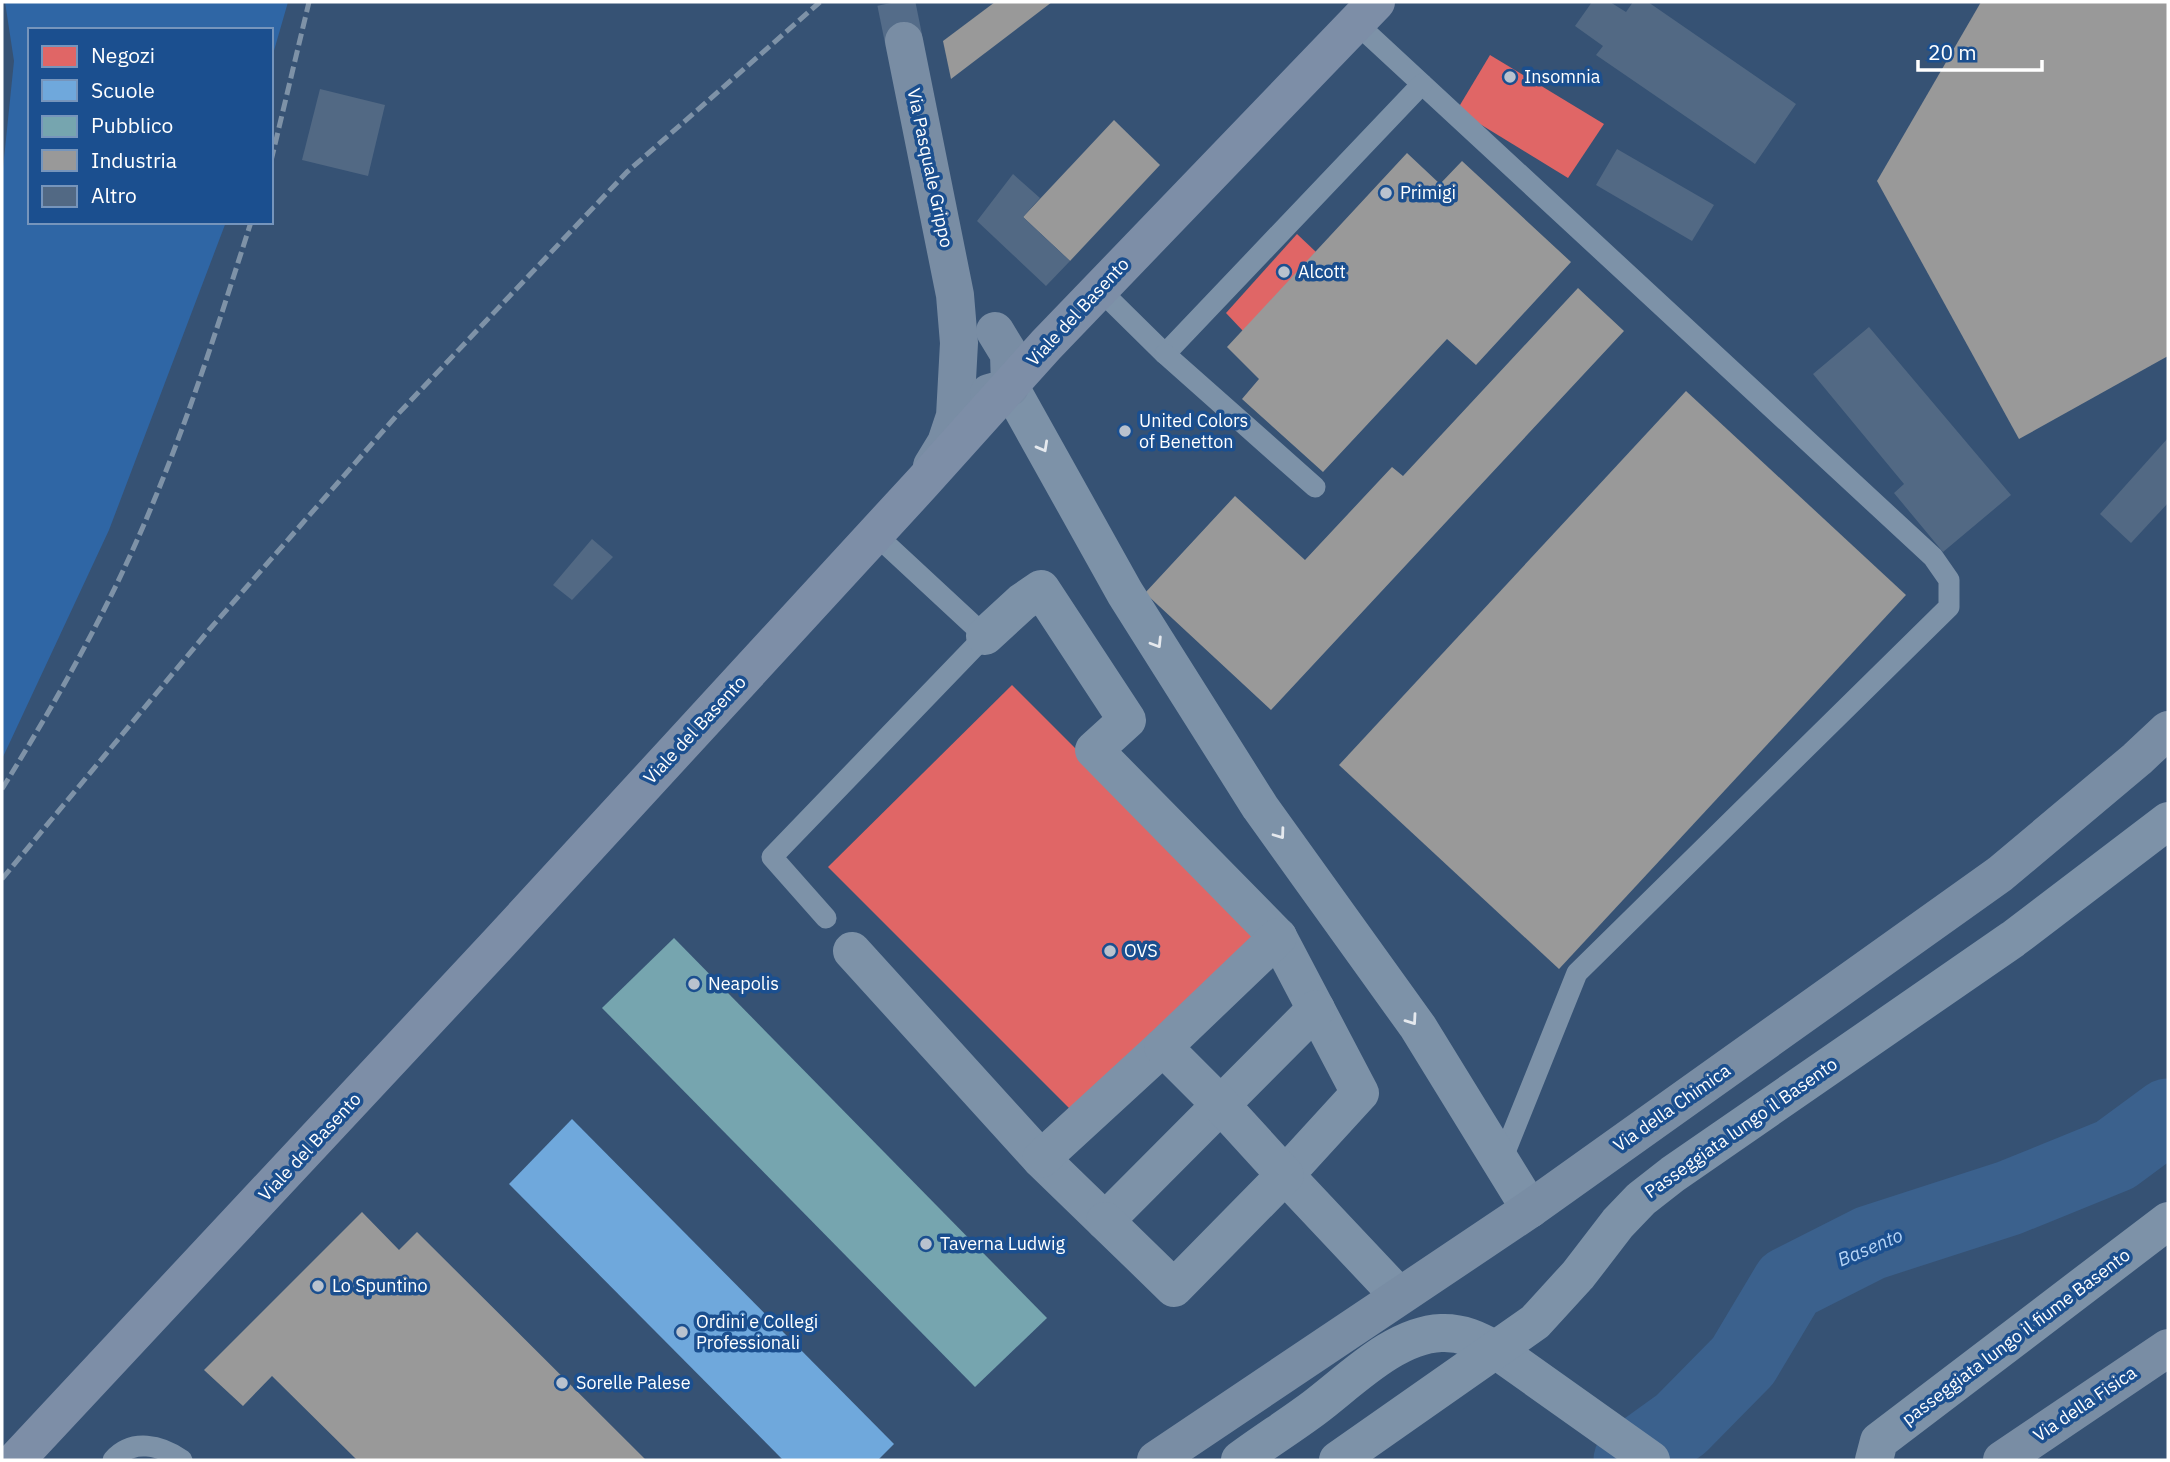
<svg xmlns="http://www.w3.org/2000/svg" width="2170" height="1462" font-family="'IBM Plex Sans',sans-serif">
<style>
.green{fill:#2f66a5}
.shops{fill:#e06666}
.schools{fill:#6fa8dc}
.public{fill:#76a5af}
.industry{fill:#999}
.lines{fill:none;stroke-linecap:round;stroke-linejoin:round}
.river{stroke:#3b618d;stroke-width:75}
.building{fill:#526984}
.secondary-tunnel{stroke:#546c89;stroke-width:38;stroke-dasharray:38 19;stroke-linecap:butt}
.lane{stroke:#7d92a8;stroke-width:21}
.street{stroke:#7d92a8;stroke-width:38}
.secondary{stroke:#798da4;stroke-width:38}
.primary{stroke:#7d8ea7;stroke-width:38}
.rail{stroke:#7e92a7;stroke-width:5;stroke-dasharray:12 5;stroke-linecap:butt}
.oneway{stroke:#e5e9ee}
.poi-dot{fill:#b9c2ce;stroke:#1b4f8f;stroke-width:2.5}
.labels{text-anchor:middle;stroke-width:7;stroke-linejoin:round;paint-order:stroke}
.poi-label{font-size:18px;fill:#fff;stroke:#1b4f8f;text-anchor:start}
.street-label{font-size:18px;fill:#fff;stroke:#1b4f8f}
.water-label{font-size:19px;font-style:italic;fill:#b5d3f5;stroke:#1b4f8f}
</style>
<rect width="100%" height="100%" fill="#365274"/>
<path class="green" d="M5,2H288L271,61V30H30V222H226L109,530L2,759V178L14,61Z"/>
<g class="shops">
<path d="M1490,55L1604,124L1568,178L1457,110Z"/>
<path d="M1297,234L1316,252L1243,331L1226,313Z"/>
<path d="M1012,685L1258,931L1074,1113L828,867Z"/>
</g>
<path class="schools" d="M572,1119L894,1444L878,1460H783L509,1184Z"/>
<path class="public" d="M674,938L1047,1318L975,1387L602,1008Z"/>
<g class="industry">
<path d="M995,2H1052L951,79L943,41Z"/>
<path d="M1981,2H2168V356L2019,439L1877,181Z"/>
<path d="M1114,120L1160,165L1070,261L1023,217Z"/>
<path d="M1407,153L1440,184L1462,161L1571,262L1476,365L1447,339L1323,472L1242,399L1259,379L1227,347Z"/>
<path d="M1578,288L1624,331L1271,710L1145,593L1235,496L1305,560L1392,467L1403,476Z"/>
<path d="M1686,391L1906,595L1559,969L1339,765Z"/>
<path d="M362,1212L399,1250L417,1232L646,1460H357L272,1376L243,1406L204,1370Z"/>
</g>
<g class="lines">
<path class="river" d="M1631,1460L1681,1424L1743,1361L1789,1284L1870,1243L2009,1198L2115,1155L2168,1116"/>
</g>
<g class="building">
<path d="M1592,2H1610L1626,12L1633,2H1648L1796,104L1755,164L1596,55L1603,46L1575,26Z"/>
<path d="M320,89L385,105L368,176L302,160Z"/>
<path d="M1617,149L1714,205L1692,241L1596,185Z"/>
<path d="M1013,174L1040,198L1023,217L1070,261L1046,286L977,221Z"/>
<path d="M1869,327L2011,495L1943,552L1894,493L1904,484L1813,374Z"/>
<path d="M2168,438V503L2131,543L2100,514Z"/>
<path d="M592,539L613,557L572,600L553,585Z"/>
</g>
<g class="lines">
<path class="secondary-tunnel" d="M896,2L904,41"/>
<g class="lane">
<path d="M1355,22L1933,557L1949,580V607L1577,973L1501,1162"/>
<path d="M1099,289L1165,354L1422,84"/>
<path d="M1165,354L1315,487"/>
<path d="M826,918L772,857L985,636L875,534"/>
<path d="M113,1460C132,1438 161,1445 182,1460"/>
</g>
<g class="street">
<path d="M1010,387L1125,593L1260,807L1418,1027L1530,1209"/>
<path d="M985,636L1022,602L1041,589L1127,720L1094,750L1278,937L1360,1093L1285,1175L1399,1296"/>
<path d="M852,951L1041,1159L1105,1221L1316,1009"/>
<path d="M1041,1159L1163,1047"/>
<path d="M1105,1221L1174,1288L1285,1175L1222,1106L1163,1047L1278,937"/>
<path d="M1240,1460C1264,1442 1290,1426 1314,1408C1350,1381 1394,1335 1441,1333C1462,1332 1478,1340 1496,1350L1651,1460"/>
<path d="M1338,1460L1535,1322L1578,1275L1618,1223L1641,1199L1673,1174L2013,939L2168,821"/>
<path d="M1874,1460L1879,1441L2168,1221"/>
</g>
<g class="secondary">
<path d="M904,41L955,295L959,343L955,416L946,443L932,466"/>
<path d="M989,393L1010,387L1009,354L995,331"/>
<path d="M1156,1460L1530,1209L2000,874L2137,759L2168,730"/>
<path d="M2002,1460L2168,1348"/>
</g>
<path class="primary" d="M16,1460L498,944L923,482L1046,345L1376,2"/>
<g class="rail">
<path d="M271,161L309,2"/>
<path d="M2,789C59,697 112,603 153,503C191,412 221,316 251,222"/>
<path d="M2,879L209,630L398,414L627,172L820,2"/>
</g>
</g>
<defs><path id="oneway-chevron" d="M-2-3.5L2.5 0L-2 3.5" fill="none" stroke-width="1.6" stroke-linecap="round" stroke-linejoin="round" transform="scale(1.75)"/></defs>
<g class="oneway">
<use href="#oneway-chevron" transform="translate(1043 447) rotate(61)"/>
<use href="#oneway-chevron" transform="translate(1157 643) rotate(58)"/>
<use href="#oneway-chevron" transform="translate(1280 834) rotate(54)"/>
<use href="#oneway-chevron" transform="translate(1412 1020) rotate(55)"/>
</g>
<g class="poi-dot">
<circle cx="1510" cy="77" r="7"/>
<circle cx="1386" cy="193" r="7"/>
<circle cx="1284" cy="272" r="7"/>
<circle cx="1125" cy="431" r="7"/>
<circle cx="1110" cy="951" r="7"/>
<circle cx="694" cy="984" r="7"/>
<circle cx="926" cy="1244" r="7"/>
<circle cx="318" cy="1286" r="7"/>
<circle cx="682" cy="1332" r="7"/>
<circle cx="562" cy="1383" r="7"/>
</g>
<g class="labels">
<g class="poi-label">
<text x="1524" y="83">Insomnia</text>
<text x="1400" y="199">Primigi</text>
<text x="1298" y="278">Alcott</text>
<text x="1139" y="427">United Colors<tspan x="1139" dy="21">of Benetton</tspan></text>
<text x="1124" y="957">OVS</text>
<text x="708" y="990">Neapolis</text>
<text x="940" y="1250">Taverna Ludwig</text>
<text x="332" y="1292">Lo Spuntino</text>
<text x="696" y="1328">Ordini e Collegi<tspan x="696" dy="21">Professionali</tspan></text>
<text x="576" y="1389">Sorelle Palese</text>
</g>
<g class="street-label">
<text transform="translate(930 168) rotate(78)" y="6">Via Pasquale Grippo</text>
<text transform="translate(1078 312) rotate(-47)" y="6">Viale del Basento</text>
<text transform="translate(695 730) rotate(-47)" y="6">Viale del Basento</text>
<text transform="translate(1672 1108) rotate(-35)" y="6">Via della Chimica</text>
<text transform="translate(1741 1128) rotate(-35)" y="6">Passeggiata lungo il Basento</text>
<text transform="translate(310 1147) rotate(-47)" y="6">Viale del Basento</text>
<text transform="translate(2016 1337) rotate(-37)" y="6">passeggiata lungo il fiume Basento</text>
<text transform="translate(2085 1404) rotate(-34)" y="6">Via della Fisica</text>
</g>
<g class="water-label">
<text transform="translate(1870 1247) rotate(-23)" y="7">Basento</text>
</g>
</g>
<rect width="2170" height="1462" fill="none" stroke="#ffffff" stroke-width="7"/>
<rect x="28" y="28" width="245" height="196" fill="#1b4f8f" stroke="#7695bc" stroke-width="2"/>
<rect x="42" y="46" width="35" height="21" fill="#e06666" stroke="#7695bc" stroke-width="2"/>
<text x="91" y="63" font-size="21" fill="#ffffff">Negozi</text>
<rect x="42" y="80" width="35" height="21" fill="#6fa8dc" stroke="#7695bc" stroke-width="2"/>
<text x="91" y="98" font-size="21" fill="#ffffff">Scuole</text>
<rect x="42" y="116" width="35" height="21" fill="#76a5af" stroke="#7695bc" stroke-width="2"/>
<text x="91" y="133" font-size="21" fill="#ffffff">Pubblico</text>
<rect x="42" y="150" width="35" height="21" fill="#999999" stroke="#7695bc" stroke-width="2"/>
<text x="91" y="168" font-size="21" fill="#ffffff">Industria</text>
<rect x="42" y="186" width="35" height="21" fill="#526984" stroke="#7695bc" stroke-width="2"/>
<text x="91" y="203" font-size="21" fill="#ffffff">Altro</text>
<path d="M1918 60v10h124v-10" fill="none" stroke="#ffffff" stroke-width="3.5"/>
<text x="1928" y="60" font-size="21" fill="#ffffff" stroke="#1b4f8f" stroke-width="5" paint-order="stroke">20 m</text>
</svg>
